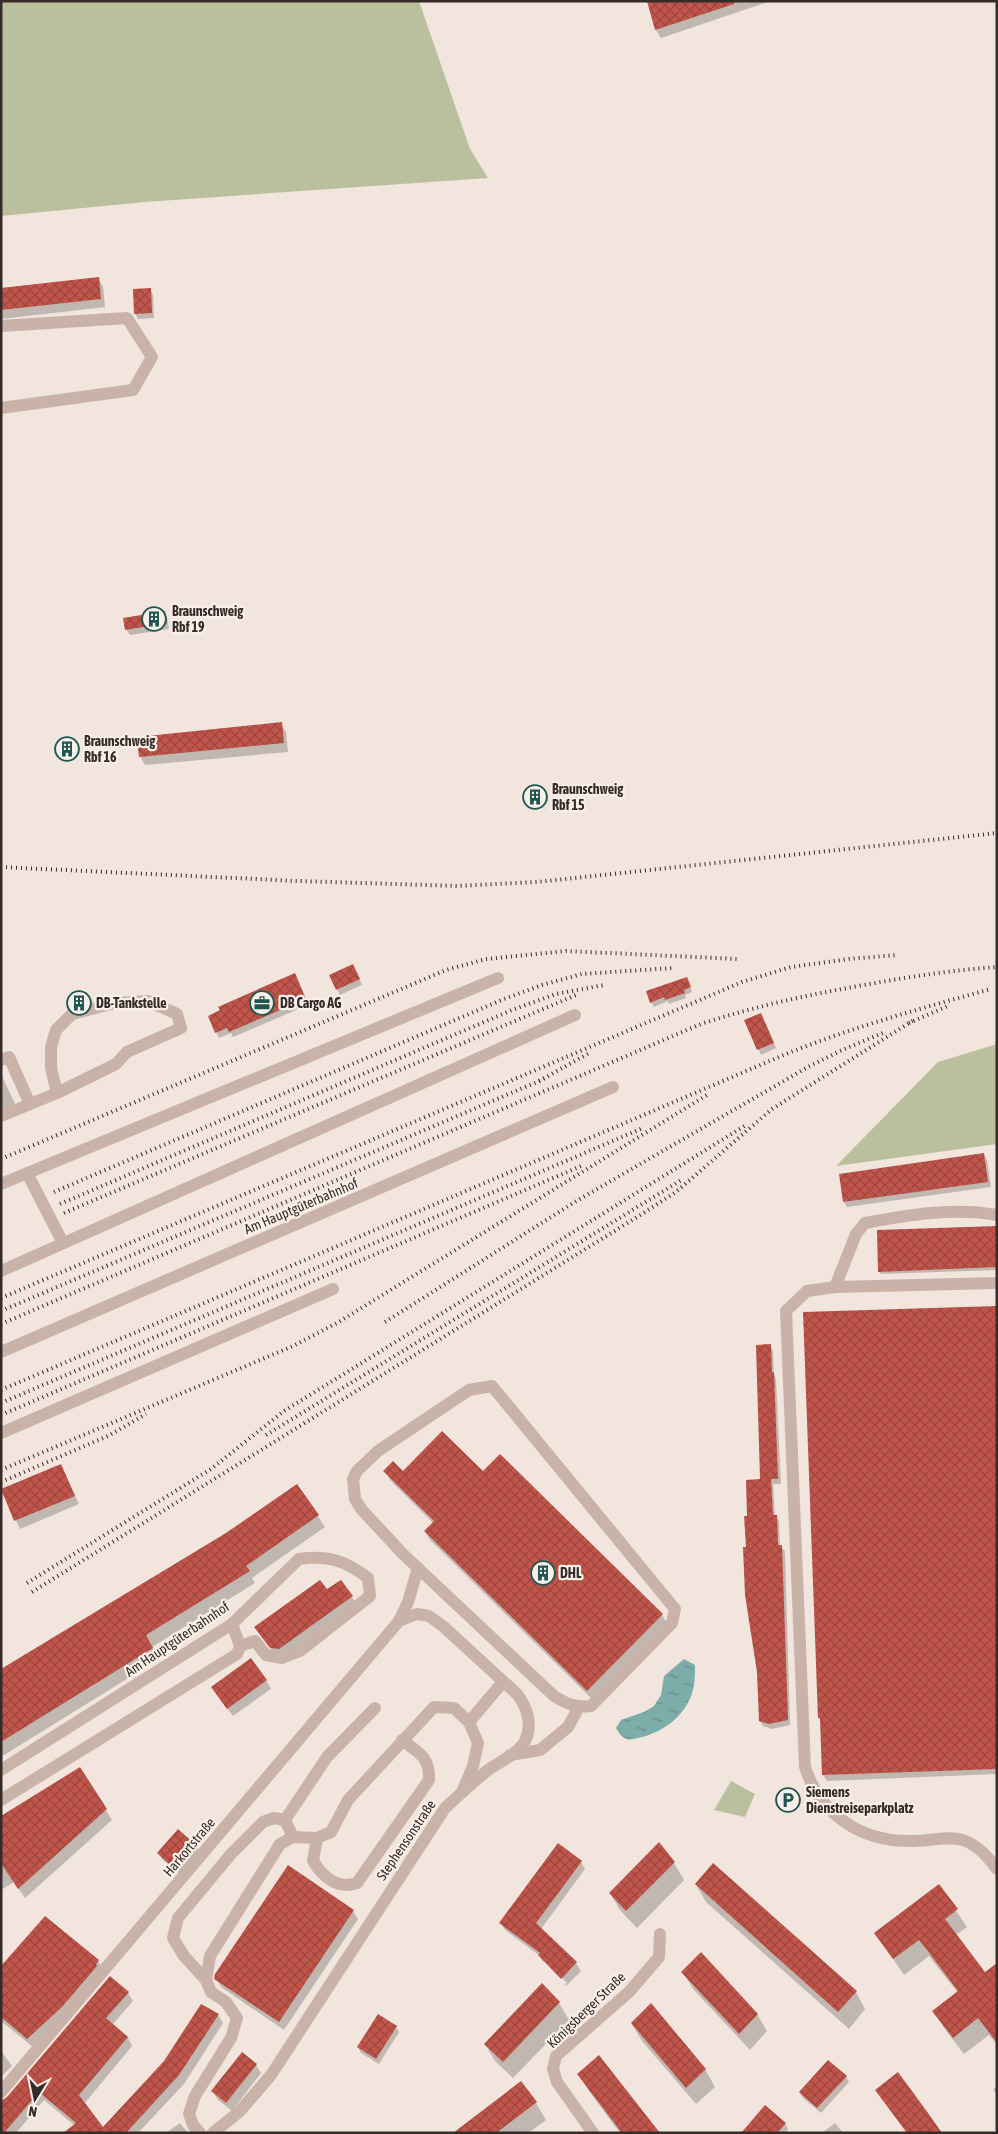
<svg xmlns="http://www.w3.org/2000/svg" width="998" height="2134" font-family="'Asap Condensed',sans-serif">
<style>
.green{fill:#bac09d}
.water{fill:url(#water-ripples)}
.shadow{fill:#0003}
.building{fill:url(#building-cross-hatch)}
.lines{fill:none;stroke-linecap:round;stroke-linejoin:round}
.minor{stroke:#c9b3a9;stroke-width:12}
.rail{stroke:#372b29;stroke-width:4;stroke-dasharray:1 4;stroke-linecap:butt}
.labels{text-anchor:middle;stroke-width:4.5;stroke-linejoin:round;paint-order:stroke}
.poi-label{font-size:14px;font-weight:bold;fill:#372b29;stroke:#f9efe9;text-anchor:start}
.street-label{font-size:14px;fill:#372b29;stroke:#f9efe9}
</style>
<defs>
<pattern id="water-ripples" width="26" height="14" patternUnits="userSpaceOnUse" patternTransform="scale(1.25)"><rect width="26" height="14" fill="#7dada8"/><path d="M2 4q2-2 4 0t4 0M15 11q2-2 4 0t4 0" fill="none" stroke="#678d89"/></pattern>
<pattern id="building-cross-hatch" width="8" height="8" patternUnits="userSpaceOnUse" patternTransform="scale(1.25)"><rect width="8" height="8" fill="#c1554b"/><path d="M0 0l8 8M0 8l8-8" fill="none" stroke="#9e473e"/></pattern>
</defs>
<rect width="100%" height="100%" fill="#f1e5dd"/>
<g class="green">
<path d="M1,1H419L470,149L488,178L145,202L1,216Z"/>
<path d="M997,1044V1144L836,1166L938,1062Z"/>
<path d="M731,1781L755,1794L745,1817L714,1810Z"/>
</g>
<path class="water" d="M684,1659L695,1665C695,1676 695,1686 691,1696C682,1719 661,1733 638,1738C632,1739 628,1741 623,1737C620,1735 618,1731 616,1728L621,1720L644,1712L654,1706L661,1695L664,1676Z"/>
<g class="shadow">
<path d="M647,1H771L661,38L656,30Z"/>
<path d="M98,278L103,287L105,307L1,319V289Z"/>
<path d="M150,289L153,295L154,318L138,319L135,313Z"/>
<path d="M164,613L167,618L169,629L130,635L126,629Z"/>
<path d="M281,724L286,732L288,752L145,765L140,756Z"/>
<path d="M356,971L362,985L340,995L337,989Z"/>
<path d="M297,980L308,1005L233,1037L231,1033L219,1038L209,1016Z"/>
<path d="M689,982L692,992L685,995L686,998L669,1004L668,1001L654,1007L651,1002Z"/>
<path d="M764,1020L776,1048L761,1055L746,1021Z"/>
<path d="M1,1074L17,1108L1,1115Z"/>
<path d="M984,1155L987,1160L991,1187L847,1207L844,1202Z"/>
<path d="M997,1227V1270L881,1274L879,1271Z"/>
<path d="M997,1307V1774L827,1781L823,1775L821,1722L819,1718Z"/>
<path d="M770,1346L773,1351L774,1375L776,1379L781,1484H773L775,1516L779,1521L780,1546L785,1551L790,1725L772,1729L763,1726L760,1721L759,1672L747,1548L749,1517L762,1481Z"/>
<path d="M61,1465L79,1504L20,1529L2,1490Z"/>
<path d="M385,1471L483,1473L662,1615L667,1623L592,1699L430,1540L425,1531L433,1523L390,1480Z"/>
<path d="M297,1485L325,1527L252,1578L255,1583L152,1647L159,1659L1,1757V1671L227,1534Z"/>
<path d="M327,1591L352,1597L356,1605L284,1657L276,1656L256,1628Z"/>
<path d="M266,1680L271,1689L233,1716L218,1696Z"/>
<path d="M105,1809L112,1820L25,1898L14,1882L1,1890V1818Z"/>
<path d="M659,1844L674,1863L684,1880L637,1928L620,1910L610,1893Z"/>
<path d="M197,1847L200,1853L181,1875L162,1859L159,1854Z"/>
<path d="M581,1862L585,1869L541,1929L576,1963L581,1971L566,1986L565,1984L567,1983L545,1961L543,1962L540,1956L505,1930L501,1923Z"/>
<path d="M696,1885L856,1992L865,2009L849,2029L706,1902Z"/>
<path d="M939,1886L967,1927L956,1935L984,1974L997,1964V2045L989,2035L964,2054L944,2028L934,2011L958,1993L929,1956L904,1975L876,1934Z"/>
<path d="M353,1911L358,1919L284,2030L221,1987L216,1978Z"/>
<path d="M98,1961L103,1970L33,2047L1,2021V1968Z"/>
<path d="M683,1972L757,2014L767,2031L750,2050L693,1989Z"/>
<path d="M542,1985L559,2003L569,2020L513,2078L495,2061L485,2044Z"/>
<path d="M128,1993L133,2001L112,2025L128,2038L132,2046L84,2104L103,2129L218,2015L223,2023L184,2084L138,2133H65L74,2125L44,2100L16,2133H1V2100L5,2101Z"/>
<path d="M632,2024L705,2069L715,2087L696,2104L642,2041Z"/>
<path d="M396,2027L399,2032L379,2064L361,2053L358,2047Z"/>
<path d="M1,2051L12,2066L1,2077Z"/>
<path d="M256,2065L261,2073L232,2111L218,2100L213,2091Z"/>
<path d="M579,2074L657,2133H620L589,2091Z"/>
<path d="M846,2077L849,2082L821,2113L803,2098L800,2093Z"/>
<path d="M997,2087V2095L993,2089Z"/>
<path d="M536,2103L546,2120L528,2133H456Z"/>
<path d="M180,2123L188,2133H166Z"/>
<path d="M785,2123L788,2129L785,2133H743Z"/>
<path d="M835,2123L843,2133H822Z"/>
</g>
<g class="building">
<path d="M647,1H734V4L655,30Z"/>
<path d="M99,277L101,299L1,310V288Z"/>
<path d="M151,288L152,313L134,314L133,289Z"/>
<path d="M165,611L167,623L125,630L123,618Z"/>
<path d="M282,722L284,743L139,757L137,737Z"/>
<path d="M353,964L360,979L336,990L329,975Z"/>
<path d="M295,973L306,999L229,1032L227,1028L215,1033L208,1016L220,1010L218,1007Z"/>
<path d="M687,977L691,987L684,990L685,993L665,1000L664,997L650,1003L646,991Z"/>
<path d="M761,1013L774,1043L757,1050L744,1020Z"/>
<path d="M984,1153L988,1182L843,1202L839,1174Z"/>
<path d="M997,1226V1267L878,1272L877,1230Z"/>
<path d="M997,1306V1769L822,1775L820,1718H818L803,1312Z"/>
<path d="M771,1344L772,1373L774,1372L778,1479H771L773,1515H777L778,1545H782L788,1720L769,1724L759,1721L757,1672L745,1595L743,1547H746L744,1516H747L746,1480L760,1479L756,1345Z"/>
<path d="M442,1431L483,1471L500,1454L663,1614L587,1691L424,1531L434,1521L383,1471L393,1461L403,1471Z"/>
<path d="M61,1464L75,1496L14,1521L1,1489Z"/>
<path d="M297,1484L319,1515L246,1566L250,1571L146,1635L153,1648L1,1742V1669L226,1533Z"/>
<path d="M320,1580L327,1589L341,1580L353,1596L279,1649L270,1648L254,1627Z"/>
<path d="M251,1658L267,1680L227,1709L211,1687Z"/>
<path d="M80,1767L107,1809L18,1889L1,1863V1816Z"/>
<path d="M178,1829L198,1847L177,1871L157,1853Z"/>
<path d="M659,1842L675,1862L626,1911L609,1893Z"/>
<path d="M558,1843L582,1861L536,1923L577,1962L561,1979L538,1955L540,1953L499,1923Z"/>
<path d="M713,1863L857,1991L838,2012L695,1884Z"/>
<path d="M288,1865L354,1910L279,2022L214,1979L215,1974Z"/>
<path d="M939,1884L958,1909L945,1919L985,1972L997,1963V2043L978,2018L953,2038L932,2011L958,1991L927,1950L919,1940L893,1959L874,1933Z"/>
<path d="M45,1916L99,1960L96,1964L97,1966L62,2007L27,2039L1,2017V1966Z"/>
<path d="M701,1952L758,2014L739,2034L681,1972Z"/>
<path d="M110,1976L129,1992L106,2018L128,2037L79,2095L103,2127L164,2061L201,2004L219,2014L179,2075L126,2133H63L76,2123L39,2092L4,2133H1V2101L7,2097Z"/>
<path d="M542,1983L560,2002L503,2062L484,2044Z"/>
<path d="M651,2003L706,2069L686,2088L631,2023Z"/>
<path d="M378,2014L397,2026L376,2059L357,2047Z"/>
<path d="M242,2052L257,2064L226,2103L211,2091Z"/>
<path d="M599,2055L613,2073L660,2133H622L577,2074Z"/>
<path d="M828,2060L847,2076L817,2108L799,2092Z"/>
<path d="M898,2072L928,2113L942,2133H907L875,2090Z"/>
<path d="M521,2081L537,2102L496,2133H453Z"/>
<path d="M765,2105L786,2123L777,2133H741Z"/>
</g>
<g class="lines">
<g class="minor">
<path d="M1,326L127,318L152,357L133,390L1,408"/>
<path d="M1,1060L9,1057L30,1104"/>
<path d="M1,1116L57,1093L116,1064L127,1052L181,1028L177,1014L148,1001L115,1003L72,1014L56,1030L51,1047V1068L57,1093"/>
<path d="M27,1173L63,1243"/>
<path d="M1,1184L498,978"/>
<path d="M1,1271L575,1015"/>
<path d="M997,1283L835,1287L807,1291L786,1311L805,1767C820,1814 860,1841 909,1841C927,1842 946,1835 963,1840C979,1846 987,1856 997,1869"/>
<path d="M835,1287L856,1234L865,1223C908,1215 953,1207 997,1215"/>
<path d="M1,1352L613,1087"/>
<path d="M492,1386L675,1609L672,1623L591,1706C576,1708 567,1704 554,1696L404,1555L362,1510L355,1499L353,1479L357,1471L378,1451L469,1390Z"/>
<path d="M1,1433L333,1289"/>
<path d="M469,1722L503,1682"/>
<path d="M510,1755L540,1750L568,1727L579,1707"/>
<path d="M1,1770L232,1624L299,1559C327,1555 345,1560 368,1578L370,1596L300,1651L282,1658L266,1655L255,1641L240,1646"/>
<path d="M1,1800L237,1654L240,1646L232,1624"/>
<path d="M285,1820L327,1757L375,1708"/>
<path d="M317,1838L313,1861C323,1877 338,1890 357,1883L429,1780C430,1757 419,1753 402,1740"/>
<path d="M206,1980L184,1956L173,1938L178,1918L231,1854L263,1822L274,1818L285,1820L293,1837"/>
<path d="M1,2092L399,1621L408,1602L418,1568"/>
<path d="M200,2133L193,2125L189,2114L195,2096L231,2038L237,2018L226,2002L211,1992L206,1980L210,1956L280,1844L293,1837L317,1838L331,1832L348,1800L434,1707L454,1708L469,1722L478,1743L473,1766L463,1790"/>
<path d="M213,2133L240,2111L271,2075L445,1808C459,1795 473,1782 488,1770C499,1762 518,1754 525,1741C533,1725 527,1707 517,1694L444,1627L429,1616L417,1614L399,1621"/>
<path d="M593,2133L557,2082L553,2069L556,2056L629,1992L659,1957L660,1934"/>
</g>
<g class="rail">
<path d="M1,867L298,881L458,886L537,882L997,833"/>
<path d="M909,1023L948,1006"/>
<path d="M539,1081L591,1052"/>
<path d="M1,1159L446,970L486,959L566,951L738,959"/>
<path d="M54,1192L504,999L542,985L582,974L672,968"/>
<path d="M60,1204L512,1010L556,994L604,985"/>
<path d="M64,1213L576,995"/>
<path d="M1,1298L742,982L791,967L849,959L897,955"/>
<path d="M1,1311L544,1079"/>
<path d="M385,1322L578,1200L808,1067L840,1051L885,1032"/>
<path d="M1,1324L701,1024C756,1006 807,995 864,985C908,977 952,970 997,967"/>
<path d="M1,1390L786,1054C853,1027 922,1008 991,989"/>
<path d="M1,1403L643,1128"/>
<path d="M1,1415L581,1166"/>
<path d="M266,1435L683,1179"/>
<path d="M1,1470L293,1346L337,1323L707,1095"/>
<path d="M1,1482L108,1436L146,1414"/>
<path d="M27,1583L211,1469L284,1411L746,1125"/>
<path d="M32,1592L642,1214L676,1192L772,1109L914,1020"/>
</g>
</g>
<defs>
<g id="building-ring" transform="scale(1.25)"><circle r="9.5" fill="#f9efe9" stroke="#205652" stroke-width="1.5"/><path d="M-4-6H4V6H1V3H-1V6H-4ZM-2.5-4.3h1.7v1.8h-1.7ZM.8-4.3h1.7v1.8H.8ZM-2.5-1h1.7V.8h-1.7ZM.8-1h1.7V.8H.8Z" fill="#205652"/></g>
<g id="office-ring" transform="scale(1.25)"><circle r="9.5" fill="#f9efe9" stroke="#205652" stroke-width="1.5"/><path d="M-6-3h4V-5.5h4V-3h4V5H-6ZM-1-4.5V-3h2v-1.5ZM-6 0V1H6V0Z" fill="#205652"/></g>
<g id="parking-ring" transform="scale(1.25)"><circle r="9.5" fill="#f9efe9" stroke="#205652" stroke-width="1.5"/><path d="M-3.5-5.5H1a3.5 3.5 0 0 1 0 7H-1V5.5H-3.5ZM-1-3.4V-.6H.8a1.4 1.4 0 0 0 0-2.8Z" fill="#205652"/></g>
</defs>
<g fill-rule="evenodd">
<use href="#building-ring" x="154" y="619"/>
<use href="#building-ring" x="67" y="749"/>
<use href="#building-ring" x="535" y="797"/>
<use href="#building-ring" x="79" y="1003"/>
<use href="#office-ring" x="262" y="1003"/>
<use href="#building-ring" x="543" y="1573"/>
<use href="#parking-ring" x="788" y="1800"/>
</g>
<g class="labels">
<g class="poi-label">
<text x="172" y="616">Braunschweig<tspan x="172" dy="16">Rbf 19</tspan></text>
<text x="84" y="746">Braunschweig<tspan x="84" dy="16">Rbf 16</tspan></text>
<text x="552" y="794">Braunschweig<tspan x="552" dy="16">Rbf 15</tspan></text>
<text x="96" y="1008">DB-Tankstelle</text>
<text x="280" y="1008">DB Cargo AG</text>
<text x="560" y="1578">DHL</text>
<text x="806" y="1797">Siemens<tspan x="806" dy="16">Dienstreiseparkplatz</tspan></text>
</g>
<g class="street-label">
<text transform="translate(301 1206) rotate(-23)" y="5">Am Hauptgüterbahnhof</text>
<text transform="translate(177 1639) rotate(-34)" y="5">Am Hauptgüterbahnhof</text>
<text transform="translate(406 1840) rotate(-56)" y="5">Stephensonstraße</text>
<text transform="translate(189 1847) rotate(-50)" y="5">Harkortstraße</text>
<text transform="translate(586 2010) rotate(-44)" y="5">Königsberger Straße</text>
</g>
</g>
<rect width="998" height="2134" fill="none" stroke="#372b29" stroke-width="5"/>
<g transform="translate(35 2099) rotate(190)" stroke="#f9efe9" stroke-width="4" paint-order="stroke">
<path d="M0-4L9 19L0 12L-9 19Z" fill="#372b29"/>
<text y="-8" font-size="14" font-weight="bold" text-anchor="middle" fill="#372b29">N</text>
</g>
</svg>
